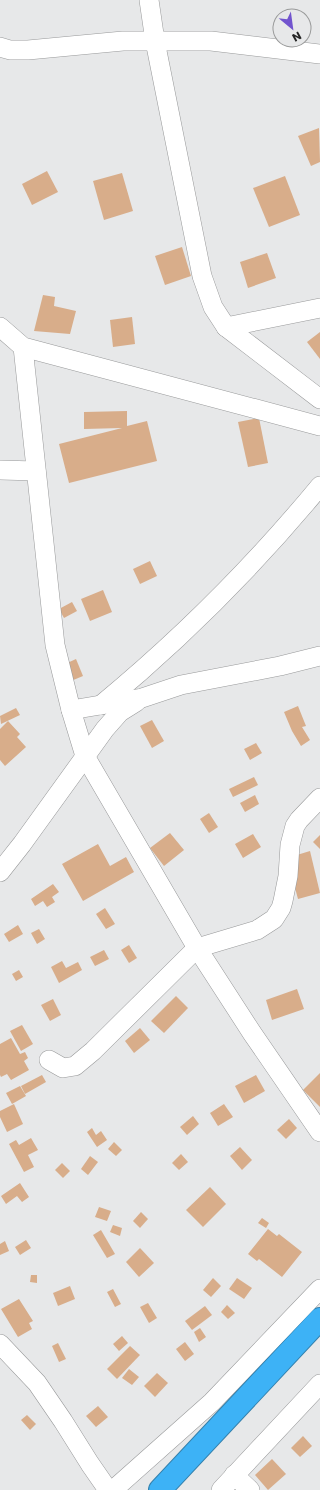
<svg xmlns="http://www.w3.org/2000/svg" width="320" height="1490" font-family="Poppins,sans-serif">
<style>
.building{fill:#d8ad8a}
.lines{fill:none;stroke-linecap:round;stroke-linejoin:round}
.minor-casing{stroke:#98999a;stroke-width:20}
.highway-casing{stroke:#3480ac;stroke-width:24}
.minor{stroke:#fff;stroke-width:19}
.highway{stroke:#3db2f6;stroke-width:22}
</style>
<rect width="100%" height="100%" fill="#e7e8e9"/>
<g class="building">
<path d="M319,128L320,162L311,166L298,136Z"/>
<path d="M47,171L58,192L32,205L22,184Z"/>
<path d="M122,173L133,211L104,220L93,181Z"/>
<path d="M285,176L300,215L269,227L253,188Z"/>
<path d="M182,247L191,276L165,285L155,256Z"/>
<path d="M267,253L276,278L248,288L240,262Z"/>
<path d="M43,295L55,297L54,306L76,311L70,334L34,331Z"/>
<path d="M132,317L135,344L113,347L110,320Z"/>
<path d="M320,332V359L307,342Z"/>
<path d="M127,411V426L147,421L157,461L69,483L59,444L122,428L84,429V412Z"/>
<path d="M259,418L268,463L248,467L238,422Z"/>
<path d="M150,561L157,576L140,584L133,569Z"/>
<path d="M103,590L112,612L90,621L81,599Z"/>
<path d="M72,602L77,611L64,618L59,609Z"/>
<path d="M76,659L83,676L71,681L65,664Z"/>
<path d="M298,706L306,726L302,727L310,740L301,746L292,731L284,712Z"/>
<path d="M16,708L20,715L1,724L0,716Z"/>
<path d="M152,720L164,741L152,748L140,726Z"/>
<path d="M8,721L20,734L17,737L26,747L5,766L0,760V729Z"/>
<path d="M256,743L262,753L250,760L244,749Z"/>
<path d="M254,777L258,785L233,797L229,789Z"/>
<path d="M255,795L259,804L245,812L240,803Z"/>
<path d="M209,813L218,827L209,833L200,819Z"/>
<path d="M170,833L184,850L164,866L150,848Z"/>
<path d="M253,834L261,847L243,858L235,844Z"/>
<path d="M320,835V849L313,842Z"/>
<path d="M98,844L110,866L126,857L134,872L83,901L62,864Z"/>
<path d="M310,851L320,893L298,899L287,858Z"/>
<path d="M53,884L59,892L52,897L55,902L47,907L43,901L35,906L31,899Z"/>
<path d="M105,908L115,924L106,929L96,914Z"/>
<path d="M18,925L23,934L9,942L4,934Z"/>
<path d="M39,929L45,939L37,944L31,933Z"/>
<path d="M129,945L137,958L129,963L121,950Z"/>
<path d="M104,950L109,959L95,966L90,957Z"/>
<path d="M62,961L66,968L78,962L82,970L59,983L51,967Z"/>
<path d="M19,970L23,977L16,981L12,974Z"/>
<path d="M297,989L304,1009L272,1020L266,1000Z"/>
<path d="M176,996L188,1008L164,1033L151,1021Z"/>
<path d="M53,999L61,1015L50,1021L41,1005Z"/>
<path d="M22,1025L33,1044L21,1051L10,1031Z"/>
<path d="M140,1028L150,1040L134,1053L125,1041Z"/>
<path d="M11,1038L20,1054L25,1052L28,1058L24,1061L29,1070L11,1080L7,1074L1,1077L0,1075V1044Z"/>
<path d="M320,1073V1107L303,1090Z"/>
<path d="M42,1075L46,1082L25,1094L21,1086Z"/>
<path d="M256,1075L265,1091L244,1103L235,1086Z"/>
<path d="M20,1086L26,1096L12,1104L6,1093Z"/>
<path d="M14,1104L23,1124L7,1132L0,1117V1111Z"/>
<path d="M224,1104L233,1117L218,1126L210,1113Z"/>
<path d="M193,1116L199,1124L187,1135L180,1127Z"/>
<path d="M289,1119L297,1128L286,1139L277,1130Z"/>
<path d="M92,1128L96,1135L101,1131L107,1140L97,1147L87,1132Z"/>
<path d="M31,1138L38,1150L28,1155L34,1167L24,1172L9,1144L16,1140L19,1145Z"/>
<path d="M114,1142L122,1150L116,1156L108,1149Z"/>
<path d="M240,1147L252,1160L242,1170L230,1156Z"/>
<path d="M181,1154L188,1162L179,1170L172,1163Z"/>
<path d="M90,1156L98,1162L88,1175L81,1169Z"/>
<path d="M62,1163L70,1171L63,1178L55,1170Z"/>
<path d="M20,1183L29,1197L22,1202L17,1196L6,1204L1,1196Z"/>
<path d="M210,1187L226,1204L203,1227L186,1210Z"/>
<path d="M99,1207L111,1211L107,1221L95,1217Z"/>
<path d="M141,1212L148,1219L140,1228L133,1221Z"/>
<path d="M262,1218L269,1223L266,1228L258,1223Z"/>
<path d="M113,1225L122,1228L120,1236L110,1232Z"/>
<path d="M268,1229L277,1236L279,1234L302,1252L282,1277L259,1259L257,1261L248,1254Z"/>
<path d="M101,1230L115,1254L107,1258L93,1235Z"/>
<path d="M26,1240L31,1248L20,1255L15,1247Z"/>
<path d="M5,1241L9,1251L0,1255V1244Z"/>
<path d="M140,1248L154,1263L139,1277L126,1262Z"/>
<path d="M31,1275H37V1283L30,1282Z"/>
<path d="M213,1278L221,1286L211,1297L203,1290Z"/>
<path d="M237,1278L252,1288L244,1299L229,1289Z"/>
<path d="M70,1286L75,1299L58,1306L53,1293Z"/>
<path d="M113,1289L121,1304L115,1307L107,1292Z"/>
<path d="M19,1299L33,1321L29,1323L32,1329L18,1337L1,1309Z"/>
<path d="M148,1303L157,1318L149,1323L140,1307Z"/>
<path d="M227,1305L235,1313L228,1319L221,1312Z"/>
<path d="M205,1306L212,1315L192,1330L185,1321Z"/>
<path d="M200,1328L206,1337L199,1342L194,1332Z"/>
<path d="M122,1336L128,1343L119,1351L113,1344Z"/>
<path d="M185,1342L194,1354L185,1361L176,1349Z"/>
<path d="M58,1343L66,1359L59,1362L52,1346Z"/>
<path d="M130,1346L140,1355L117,1379L107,1369Z"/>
<path d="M129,1369L139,1377L132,1385L122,1378Z"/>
<path d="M157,1373L168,1383L155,1397L144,1386Z"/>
<path d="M98,1406L108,1417L96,1427L86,1416Z"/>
<path d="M27,1415L36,1424L30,1430L21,1420Z"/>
<path d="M303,1436L312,1446L300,1457L291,1448Z"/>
<path d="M272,1459L286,1474L268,1490L255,1475Z"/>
</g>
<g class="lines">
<g class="minor-casing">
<g id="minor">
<path d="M149,0L155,41L202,276L213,307L226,327L320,399"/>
<path d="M0,47L10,50H28L123,41H211L320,54"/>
<path d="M0,327L23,347L320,426"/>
<path d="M226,327L320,308"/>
<path d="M23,347L55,645L71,710L85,756L197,948L252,1033L320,1132"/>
<path d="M0,470L36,471"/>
<path d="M101,705C181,639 254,566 320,486"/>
<path d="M71,710L142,698L181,685L280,666L320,656"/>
<path d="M0,872L22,844L105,729L120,712L136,702"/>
<path d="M49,1060L63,1068L75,1066L93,1051L197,948L257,930L274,919L281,908L283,901L288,876L290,845L295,826L299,820L320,798"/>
<path d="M0,1344L37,1383L63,1421L90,1464L108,1490"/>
<path d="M234,1475L250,1490"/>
<path d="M113,1490L212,1402L320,1289"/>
<path d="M221,1490L320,1384"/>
</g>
</g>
<g class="highway-casing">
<path id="highway" d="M160,1490L320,1319"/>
</g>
<use href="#minor" class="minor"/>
<use href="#highway" class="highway"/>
</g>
<g transform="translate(292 28) rotate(151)"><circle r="19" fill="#e7e8e9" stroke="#999a9a"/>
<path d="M0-3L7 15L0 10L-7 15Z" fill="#7254ce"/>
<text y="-6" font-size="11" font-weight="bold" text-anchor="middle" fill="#242424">N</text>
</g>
</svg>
